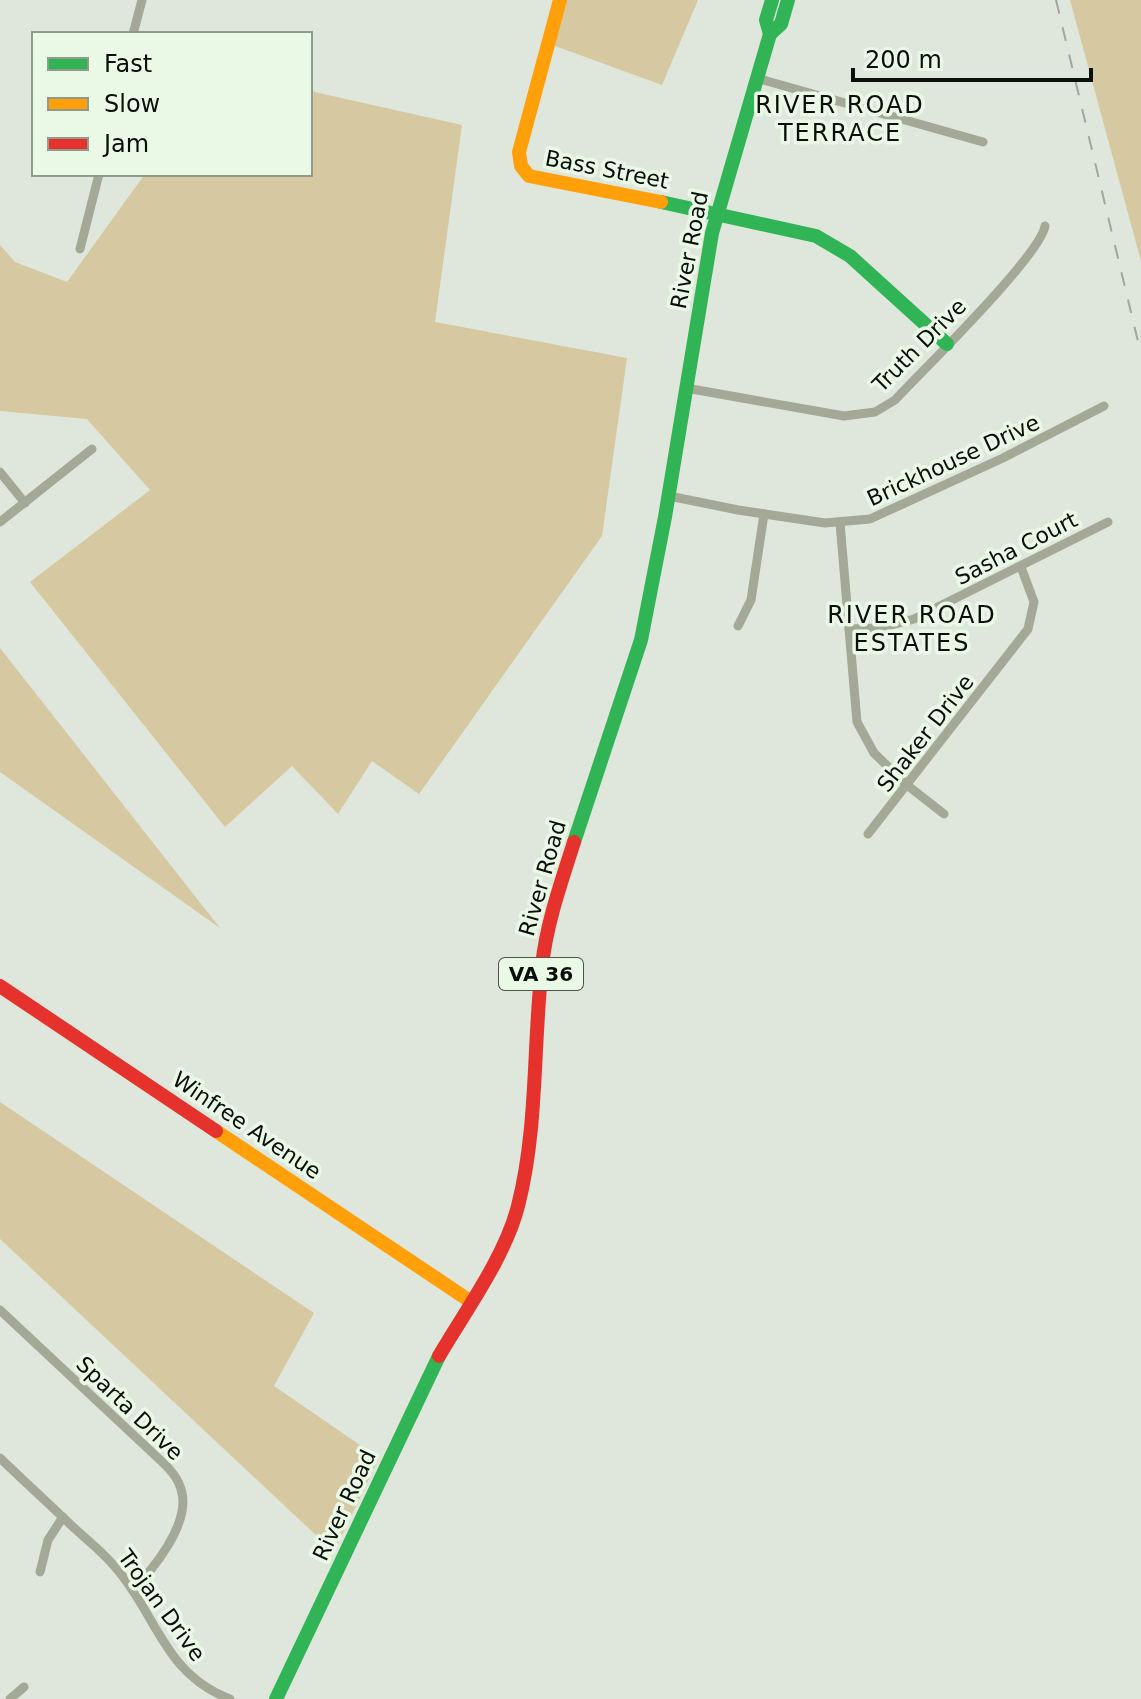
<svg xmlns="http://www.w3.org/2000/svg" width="1141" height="1699" font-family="'DejaVu Sans',sans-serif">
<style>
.green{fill:#d6c8a0}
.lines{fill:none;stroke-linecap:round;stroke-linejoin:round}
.street{stroke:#a4a896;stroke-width:9}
.fast{stroke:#30b455;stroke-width:14}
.slow{stroke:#ff9f0a;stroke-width:14}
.jam{stroke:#e5322d;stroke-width:14}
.rail{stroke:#a3a69b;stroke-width:2;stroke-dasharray:14 14;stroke-linecap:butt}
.labels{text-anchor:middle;stroke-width:7;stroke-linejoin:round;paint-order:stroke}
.shield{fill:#e9f9e5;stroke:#4d554b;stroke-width:2}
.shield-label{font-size:20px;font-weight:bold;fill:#0a0f09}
.street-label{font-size:22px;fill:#0a0f09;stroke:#e9f9e5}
.neighbourhood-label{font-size:24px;letter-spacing:2px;fill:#0a0f09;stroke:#e9f9e5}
</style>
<rect width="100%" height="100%" fill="#dfe7dc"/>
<g class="green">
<path d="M558,0H698L662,85L555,46Z"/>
<path d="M1070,0H1141V261Z"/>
<path d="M310,91L462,125L435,322L627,358L602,536L419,794L372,761L338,814L292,766L225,827L30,582L150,490L87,419L0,411V245L15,262L67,282L145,174H310Z"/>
<path d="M0,648L220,928L0,772Z"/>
<path d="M0,1102L314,1313L274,1386L379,1458L334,1552L0,1239Z"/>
</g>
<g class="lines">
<g class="street">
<path d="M133,34L142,0"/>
<path d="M756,78L983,142"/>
<path d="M80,249L99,174"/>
<path d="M686,388L844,416L875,412L895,400C922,371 1040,256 1045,226"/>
<path d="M0,472L25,503"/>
<path d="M669,496L738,510L825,523L870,519L1003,458L1104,406"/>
<path d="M0,522L92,449"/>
<path d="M840,523L857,722L874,753L907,785L944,814"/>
<path d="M738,626L751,600L764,514"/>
<path d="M849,629L880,628L914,619L1108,522"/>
<path d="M868,834L1028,629L1034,602L1021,567"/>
<path d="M0,1310L158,1458C169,1468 179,1478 182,1493C189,1524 154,1570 132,1589"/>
<path d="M0,1458C24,1481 48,1503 72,1526C86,1539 103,1552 116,1568C157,1615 164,1674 230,1699"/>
<path d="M40,1572L48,1540L63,1517"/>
<path d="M10,1699L24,1687"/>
</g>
<g class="fast">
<path d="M770,34L781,24L788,0"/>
<path d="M661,202L816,236L850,256L947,344"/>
<path d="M574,842L641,640L665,517L712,233L770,34L766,20L772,0"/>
<path d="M276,1699L439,1356"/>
</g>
<g class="slow">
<path d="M560,0L519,152L521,166L529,176L661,202"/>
<path d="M216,1131L470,1301"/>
</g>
<g class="jam">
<path d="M0,986L216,1131"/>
<path d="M439,1356C466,1310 505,1257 518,1206C538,1128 533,1045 542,965C547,922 561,883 574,842"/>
</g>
<path class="rail" d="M1056,0L1141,354"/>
</g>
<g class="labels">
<rect class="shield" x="499" y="958" width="84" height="32" rx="6"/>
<g class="shield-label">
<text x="541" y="981">VA 36</text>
</g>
<g class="street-label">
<text transform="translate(607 169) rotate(11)" y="8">Bass Street</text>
<text transform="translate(689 250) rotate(-79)" y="8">River Road</text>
<text transform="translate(919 345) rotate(-45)" y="8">Truth Drive</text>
<text transform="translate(953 460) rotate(-25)" y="8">Brickhouse Drive</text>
<text transform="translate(1016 548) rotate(-27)" y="8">Sasha Court</text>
<text transform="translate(925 733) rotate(-52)" y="8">Shaker Drive</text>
<text transform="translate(542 878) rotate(-74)" y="8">River Road</text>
<text transform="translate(247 1125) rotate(34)" y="8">Winfree Avenue</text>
<text transform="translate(130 1408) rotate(44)" y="8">Sparta Drive</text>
<text transform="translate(344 1505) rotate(-65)" y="8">River Road</text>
<text transform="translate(162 1605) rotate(54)" y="8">Trojan Drive</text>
</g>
<g class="neighbourhood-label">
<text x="840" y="113">RIVER ROAD<tspan x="840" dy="28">TERRACE</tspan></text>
<text x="912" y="623">RIVER ROAD<tspan x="912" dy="28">ESTATES</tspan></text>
</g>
</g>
<rect x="32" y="32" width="280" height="144" fill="#e9f9e5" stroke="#909b8d" stroke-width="2"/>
<rect x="48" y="58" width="40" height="12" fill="#30b455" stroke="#909b8d" stroke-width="2"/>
<text x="104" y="72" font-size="24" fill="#0a0f09">Fast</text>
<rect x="48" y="98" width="40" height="12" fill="#ff9f0a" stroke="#909b8d" stroke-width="2"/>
<text x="104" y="112" font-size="24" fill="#0a0f09">Slow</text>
<rect x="48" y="138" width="40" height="12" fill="#e5322d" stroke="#909b8d" stroke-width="2"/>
<text x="104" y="152" font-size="24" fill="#0a0f09">Jam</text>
<path d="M853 68v12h238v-12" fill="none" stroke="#0a0f09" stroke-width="4"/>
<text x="865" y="68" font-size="24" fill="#0a0f09" stroke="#e9f9e5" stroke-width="6" paint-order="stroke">200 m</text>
</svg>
